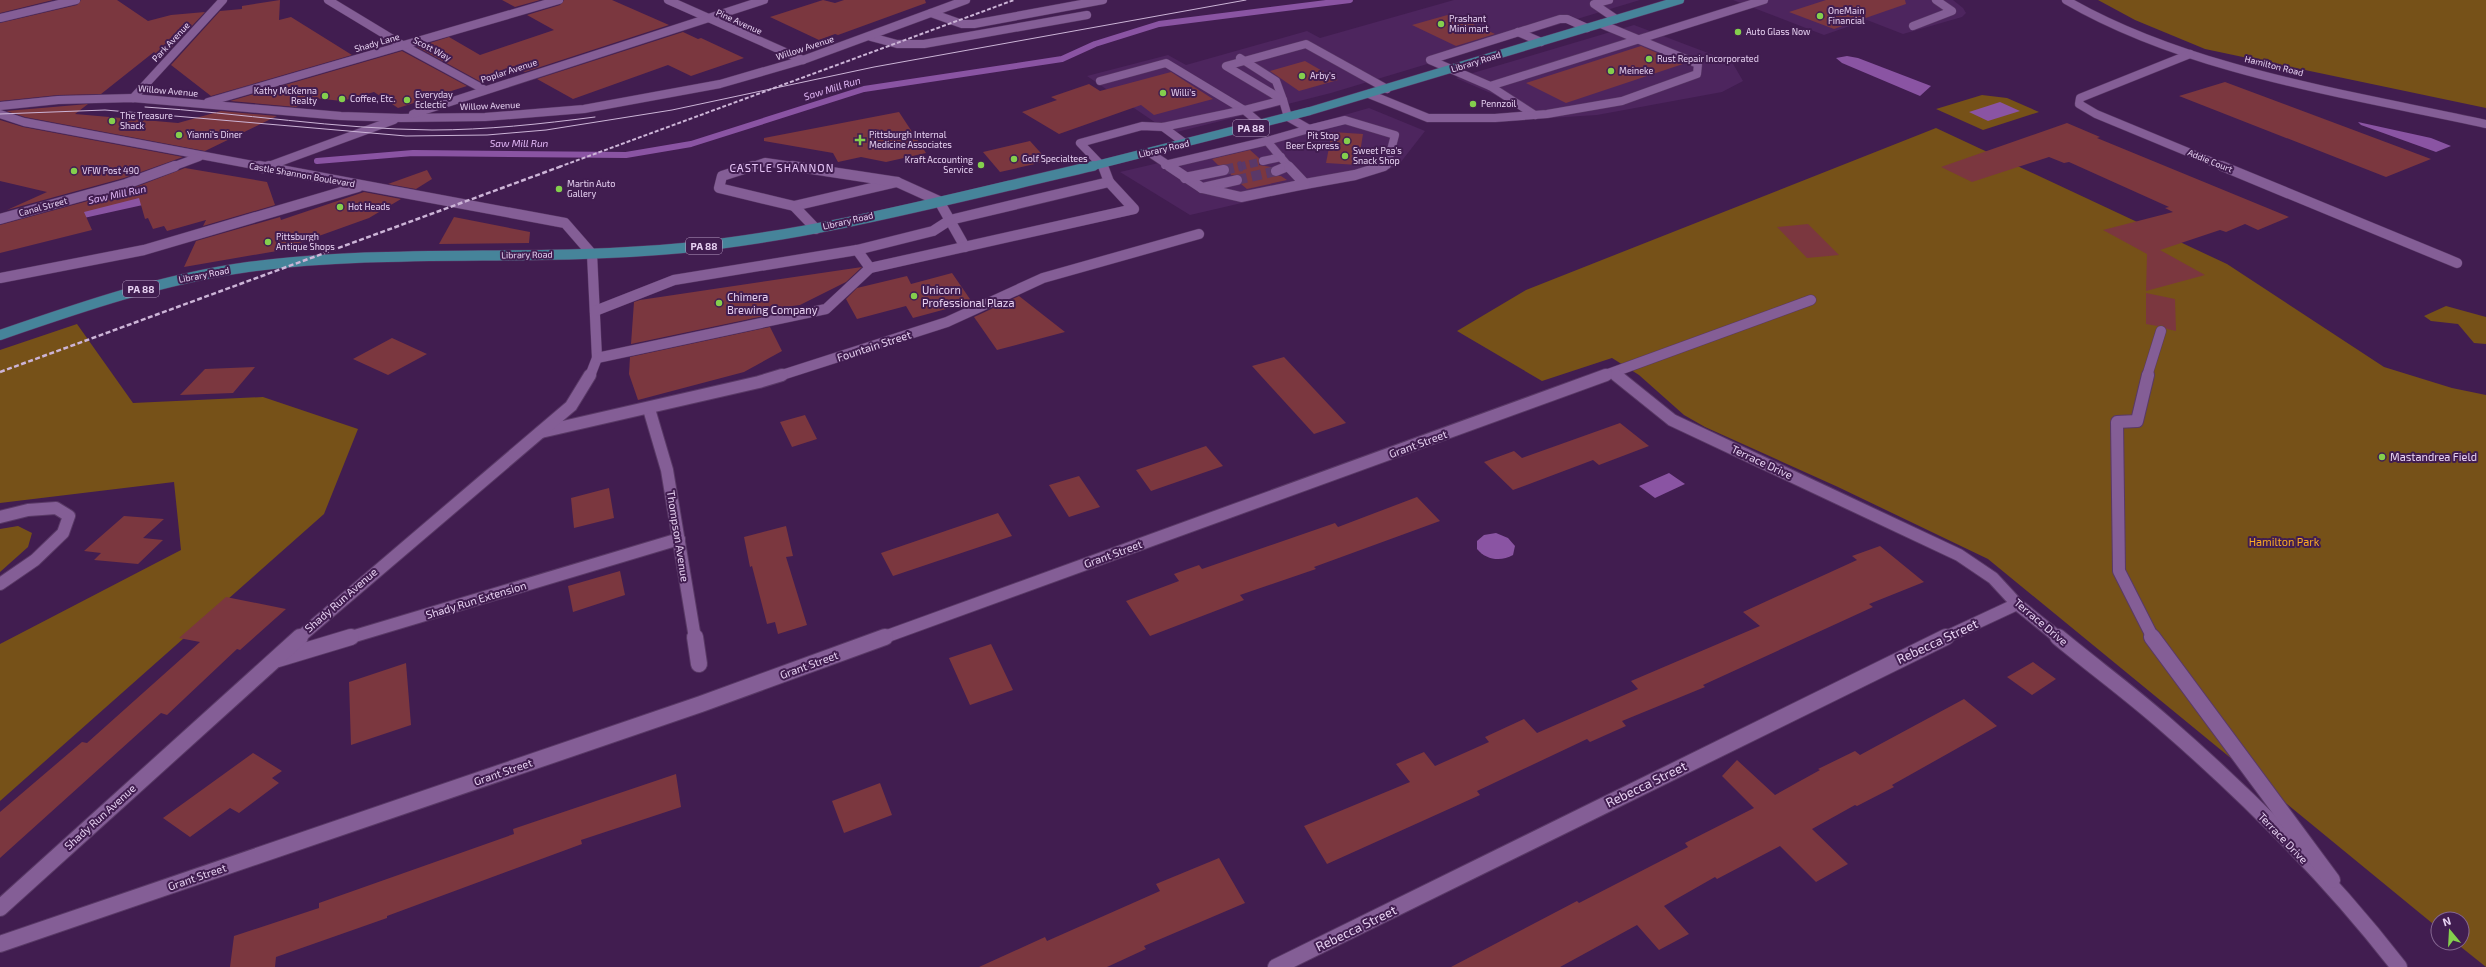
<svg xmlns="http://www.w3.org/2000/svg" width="2486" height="967" font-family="'Exo 2',sans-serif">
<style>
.built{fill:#4d255e}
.green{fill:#765118}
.water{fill:#8a54a3}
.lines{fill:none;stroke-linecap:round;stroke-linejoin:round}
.stream-far1{stroke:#8a54a3;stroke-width:6}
.stream{stroke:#8a54a3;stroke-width:8}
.building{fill:#7b373f}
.minor-tunnel-far1{stroke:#5a3868;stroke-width:8;stroke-dasharray:8 4;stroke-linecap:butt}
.minor-tunnel{stroke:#5a3868;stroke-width:10;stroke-dasharray:10 5;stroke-linecap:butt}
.minor-far3-casing{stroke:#593966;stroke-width:9}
.minor-far2-casing{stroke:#593966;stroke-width:11}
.minor-far1-casing{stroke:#593966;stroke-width:14}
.minor-casing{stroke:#593966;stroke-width:18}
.major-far1-casing{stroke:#593966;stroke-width:9}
.major-casing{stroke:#593966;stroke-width:11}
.minor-far3{stroke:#845e96;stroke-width:8}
.minor-far2{stroke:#845e96;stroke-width:10}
.minor-far1{stroke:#845e96;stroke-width:12}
.minor{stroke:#845e96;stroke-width:16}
.major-far1{stroke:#46849a;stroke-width:8}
.major{stroke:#46849a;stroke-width:10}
.tram{stroke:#ccb4d7;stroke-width:1}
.rail-far1{stroke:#ccb4d7;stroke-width:2;stroke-dasharray:4 2;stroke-linecap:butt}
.rail{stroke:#ccb4d7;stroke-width:2.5;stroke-dasharray:5 2.5;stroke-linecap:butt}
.poi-dot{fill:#84cf4d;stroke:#411d50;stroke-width:1.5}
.labels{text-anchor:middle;stroke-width:4;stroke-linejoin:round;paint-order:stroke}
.far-poi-label{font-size:9px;fill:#e8d3f3;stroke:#411d50;text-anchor:start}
.far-street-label{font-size:9px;fill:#e8d3f3;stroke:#411d50}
.far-water-label{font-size:10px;font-style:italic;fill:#e4baf9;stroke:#411d50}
.shield{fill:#411d50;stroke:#b69cc2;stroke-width:1}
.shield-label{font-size:10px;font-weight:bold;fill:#e8d3f3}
.far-quarter-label{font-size:11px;letter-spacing:1px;fill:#e8c7f9;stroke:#411d50}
.poi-label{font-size:11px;fill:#e8d3f3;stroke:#411d50;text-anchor:start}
.street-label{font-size:11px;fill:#e8d3f3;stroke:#411d50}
.park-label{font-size:11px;fill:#fbac24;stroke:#411d50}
.near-street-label{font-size:13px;fill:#e8d3f3;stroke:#411d50}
</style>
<rect width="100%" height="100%" fill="#411d50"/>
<g class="built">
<path d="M1454,0H1640L1331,93L1177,132L1156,123L1087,76L1168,55L1186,65L1307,31L1320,38Z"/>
<path d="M1733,0H1953L1963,8L1966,13L1962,17L1903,34L1867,20L1824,35Z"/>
<path d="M1634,25L1732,62L1743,81L1722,92L1597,115L1534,119L1495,95L1456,78Z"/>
<path d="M1369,108L1425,131L1397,167L1190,215L1120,172L1253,141Z"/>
</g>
<g class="green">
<path d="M2098,0H2486V108L2205,49L2135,20Z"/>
<path d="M1982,95L2007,98L2039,112L1983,130L1936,109Z"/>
<path d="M1936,128L2227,264L2384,367L2452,388L2486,395V967L2456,943H2462V919H2438V928L1988,559L1838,487L1705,427L1684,415L1639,375L1612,358L1542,381L1457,331L1526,290Z"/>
<path d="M2446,306L2486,317V344L2474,343L2458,324L2431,321L2424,316Z"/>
<path d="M77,324L133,403L263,397L358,429L324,514L0,801V644L181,550L174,482L0,503V350Z"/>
<path d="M18,526L32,533L28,547L0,572V529Z"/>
</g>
<g class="water">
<path d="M1847,56L1858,58L1931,86L1920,96L1842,63L1836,58Z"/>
<path d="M2000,102L2020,111L1988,121L1969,112Z"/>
<path d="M2358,122L2431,138L2451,146L2436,152L2361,125Z"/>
<path d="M1669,473L1685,484L1655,498L1639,486Z"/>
<path d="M1496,533L1508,538L1515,546L1513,555C1501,562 1486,560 1477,549V541L1484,535Z"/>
</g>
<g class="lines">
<path class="stream-far1" d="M317,161L413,153L626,155L691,144L864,89L1062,59L1095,44L1159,24L1350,0"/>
<path class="stream" d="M74,216L151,199"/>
</g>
<g class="building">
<path d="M0,0H53L0,13Z"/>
<path d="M81,0H117L148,21L171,15L205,12L162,58L154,52L101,94L58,95L0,101V23L77,5Z"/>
<path d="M280,0L279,20L291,17L352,55L211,96L171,65L220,11L242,9V6Z"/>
<path d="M502,0H540L515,7Z"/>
<path d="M564,0H612L669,25L525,72L520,70L481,82L417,47L449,37L480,55L554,30L527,15L560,5Z"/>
<path d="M823,0L835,3L844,0H925L926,3L838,35L835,34L819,40L770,17Z"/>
<path d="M1826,0H1905L1906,4L1834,29L1789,12Z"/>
<path d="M1451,14L1495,34L1456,46L1412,25Z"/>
<path d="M683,32L698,39L701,38L744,58L691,76L668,65L573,99L537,79Z"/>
<path d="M1641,46L1683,64L1566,103L1526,83Z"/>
<path d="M402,51L467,86L398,108L374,92L342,101L313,98L296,107L230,101Z"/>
<path d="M1305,61L1338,80L1299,91L1270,71Z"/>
<path d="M1171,72L1213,99L1154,115L1141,105L1059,134L1022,112L1057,100L1051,97L1089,84L1100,91Z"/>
<path d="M2225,82L2431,159L2386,177L2179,96Z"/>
<path d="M88,104L75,114L178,123L221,111L277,116L205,151L25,117L6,111Z"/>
<path d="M899,112L926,153L886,162L861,157L838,162L833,153L764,141V138Z"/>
<path d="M0,120L23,127L183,157L124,178L7,210L47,192L0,181Z"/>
<path d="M2067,123L2100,137L2097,138L2289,217L2258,230L2245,224L2226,232L2220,230L2160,250L2205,275L2146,291L2147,254L2103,230L2173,212L2165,208L2169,207L2069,162L2064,163L2049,157L1972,182L1941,167Z"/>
<path d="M1332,132L1363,134L1358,165L1326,163Z"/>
<path d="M1030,141L1048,161L1000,172L983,152Z"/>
<path d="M1250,150L1259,158V165L1271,167L1272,176H1281L1287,180L1247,189L1241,184L1243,179L1241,176L1231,175L1228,166L1218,165L1212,159Z"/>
<path d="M185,168L267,182L275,205L203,226L206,220L167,231L164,226L153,229L148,218L145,219L139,198L84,212L92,230L0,253V225L128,190Z"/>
<path d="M427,170L432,179L416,189L388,184Z"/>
<path d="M364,192L401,199L369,218L277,251L184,267L196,241L280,217L281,220Z"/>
<path d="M454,217L530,232L529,243L439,244Z"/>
<path d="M1808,224L1839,255L1807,258L1777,227Z"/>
<path d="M862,267L846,282L800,305L762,310L764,316L631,344L634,302L640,300Z"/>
<path d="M952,273L972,302L913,318L906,306L857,319L846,299L857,288L907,276L911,284Z"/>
<path d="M2146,293L2175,299L2176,331L2167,329L2162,325L2157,326L2146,324Z"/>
<path d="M1019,296L1065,332L997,350L974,317Z"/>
<path d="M770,327L782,351L744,372L638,400L629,374L630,357Z"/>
<path d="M392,338L427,354L388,375L353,359Z"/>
<path d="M1284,357L1346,423L1314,434L1252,366Z"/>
<path d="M255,367L233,393L180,395L205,369Z"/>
<path d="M805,415L817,439L792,447L780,422Z"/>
<path d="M1620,423L1649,446L1599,465L1593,460L1513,490L1484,462L1514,451L1522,458Z"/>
<path d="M1206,446L1223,466L1151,491L1136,470Z"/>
<path d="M1079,476L1100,507L1069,517L1049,485Z"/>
<path d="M609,488L614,518L574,528L571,498Z"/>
<path d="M1417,497L1440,521L1314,567L1316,569L1240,595L1244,600L1150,636L1126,601L1179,581L1174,574L1199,565L1202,569L1335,523L1338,527Z"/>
<path d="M998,513L1012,536L893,576L881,553Z"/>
<path d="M124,516L164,519L143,538L163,540L138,564L94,560L101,553L84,551Z"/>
<path d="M786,526L793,556L786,557L807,625L778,634L775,622L767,624L752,566L750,567L744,537Z"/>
<path d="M1880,546L1924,582L1869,604L1873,607L1703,685L1705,687L1622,721L1626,726L1590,742L1587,739L1477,791L1480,795L1327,864L1304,826L1410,782L1396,764L1424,752L1435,766L1489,742L1485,737L1524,719L1537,733L1638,689L1631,681L1760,626L1743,612L1857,560L1852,556Z"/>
<path d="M620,571L625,595L573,612L568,586Z"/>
<path d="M226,597L286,609L240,650L237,649L167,715L161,713L0,858V812L82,742L87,743L200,642L179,638Z"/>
<path d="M991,644L1013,690L970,705L949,658Z"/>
<path d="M2033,662L2056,679L2032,695L2007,677Z"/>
<path d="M406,663L411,725L351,745L349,682Z"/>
<path d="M1964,699L1997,726L1892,785L1894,787L1857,806L1855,805L1812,829L1848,864L1816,882L1780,846L1717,879L1715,877L1664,906L1689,934L1659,950L1637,925L1560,967H1451L1577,901L1579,903L1688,847L1685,843L1754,808L1722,776L1737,760L1775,795L1820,770L1818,769L1855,751L1860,755Z"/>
<path d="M253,753L282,771L272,778L279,783L239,813L230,808L190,837L163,818Z"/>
<path d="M676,774L681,807L581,840L582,844L387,916V918L276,957L275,967H230L234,936L319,908V903L514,834L513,829Z"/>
<path d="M880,783L892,815L844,833L832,801Z"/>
<path d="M1219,858L1245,903L1144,946L1146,949L1107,967H979L1045,937L1047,941L1160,891L1156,884Z"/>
</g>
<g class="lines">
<path class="minor-tunnel-far1" d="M1238,167L1263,161"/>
<g class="minor-tunnel">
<path d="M1224,170L1242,166"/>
<path d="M1237,180L1276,171"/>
</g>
<g class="minor-far3-casing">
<g id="minor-far3">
<path d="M328,0L404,46L485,90"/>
<path d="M668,0L803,60"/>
<path d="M1609,0L1594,4L1616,19"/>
<path d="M2066,0C2188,71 2349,94 2486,124"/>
<path d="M931,13L962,24H974L1103,0"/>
<path d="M0,18L76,0"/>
<path d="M1913,26L1952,11L1936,0"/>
<path d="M1587,28L1567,19H1560L1430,60L1490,86L1764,0"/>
<path d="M1518,32L1541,42"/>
<path d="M871,37L897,44H924L1087,15"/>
<path d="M2190,54L2080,98L2079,104L2096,114L2224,167"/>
<path d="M1100,81L1166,63L1244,110L1283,100L1276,81L1240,58"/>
<path d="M1490,86L1535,115"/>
<path d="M1369,94L1428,118H1495L1547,114L1622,101L1697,74L1698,64L1601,24"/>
<path d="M133,98L223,0"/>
<path d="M208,102L559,0"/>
<path d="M0,106L58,100L133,98L341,116L401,118L485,117L584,109L720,84L803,60L966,0"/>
<path d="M0,114L24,122L264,167"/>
<path d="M413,114L764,0"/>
<path d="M1163,127L1186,144"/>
<path d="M1309,129L1345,120L1395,135L1387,165L1381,167"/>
<path d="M1150,153L1171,167"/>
<path d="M1263,161L1281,157"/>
<path d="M1165,165L1267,141"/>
<path d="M172,167L199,157"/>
<path d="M266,167L394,120"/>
<path d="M750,167L765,162L799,167"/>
<path d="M1103,167L1080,143L1142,126L1163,127L1244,110L1262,125"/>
<path d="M1289,167L1267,141L1309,129L1288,117L1283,100L1226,66L1306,44L1387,89"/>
</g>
</g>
<g class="minor-far2-casing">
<g id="minor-far2">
<path d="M259,166L565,223L592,254L597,358L590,376"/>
<path d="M753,166L722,176L719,188L794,206L897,182"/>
<path d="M792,166L897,182"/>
<path d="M1103,166L1109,182"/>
<path d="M1169,166L1202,188L1237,180"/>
<path d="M2222,166L2457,263"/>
<path d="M263,168L269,166"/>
<path d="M1276,171L1288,166"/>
<path d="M1185,178L1224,170"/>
<path d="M897,182L939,201L965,247"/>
<path d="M1305,184L1355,175L1384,166"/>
<path d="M1202,188L1241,197L1305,184L1289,167"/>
<path d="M794,206L816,229"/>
<path d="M0,219L126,184L175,166"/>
<path d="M857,250L870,268"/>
<path d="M0,278L144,250L358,187"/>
<path d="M595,311L674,280L857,250L933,231L950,220L1109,182L1134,209L870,268L826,309L597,358"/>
<path d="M1614,373L1617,376"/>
<path d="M779,376L947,322L1043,278L1199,234"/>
<path d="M1603,376L1811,300"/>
<path d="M2147,376L2161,331"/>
</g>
</g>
<g class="minor-far1-casing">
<g id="minor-far1">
<path d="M1616,375L1672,420L1959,555L1993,578L2017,604L2059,638"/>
<path d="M2148,375L2137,421L2117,422L2119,571L2153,638"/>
<path d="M649,409L667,470L695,638"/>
<path d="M541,432L759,382L782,375"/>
<path d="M0,517L28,510L56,508L69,516L63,533L35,560L0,584"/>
<path d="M299,638L571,406L590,375"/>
<path d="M348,638L679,539"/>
<path d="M882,638L1606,375"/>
<path d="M1944,638L2017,604"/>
</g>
</g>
<g class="minor-casing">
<g id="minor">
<path d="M695,637L699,664"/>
<path d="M2058,637C2093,666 2130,693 2164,723C2248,796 2331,879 2399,967"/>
<path d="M2152,637L2332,880"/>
<path d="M278,659L351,637"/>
<path d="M0,908L300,637"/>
<path d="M0,944L701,704L885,637"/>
<path d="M1276,967L1946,637"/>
</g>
</g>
<g class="major-far1-casing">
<path id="major-far1" d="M1089,167L1310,111L1680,0"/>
</g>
<g class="major-casing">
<path id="major" d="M0,335C81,307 162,279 248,267C392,248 538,262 683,248C822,234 957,197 1093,166"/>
</g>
<use href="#minor-far3" class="minor-far3"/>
<use href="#minor-far2" class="minor-far2"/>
<use href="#minor-far1" class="minor-far1"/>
<use href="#minor" class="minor"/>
<use href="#major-far1" class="major-far1"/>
<use href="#major" class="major"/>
<g class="tram">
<path d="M145,107C241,113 336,129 432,130C486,130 541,124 595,117"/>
<path d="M0,114L105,110L406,136L487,135L546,130L672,110L874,67L1246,0"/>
</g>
<path class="rail-far1" d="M559,167L1014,0"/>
<path class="rail" d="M0,372L562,166"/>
</g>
<g class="poi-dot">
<circle cx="1820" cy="16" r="4"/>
<circle cx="1441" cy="24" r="4"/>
<circle cx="1738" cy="32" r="4"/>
<circle cx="1649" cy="59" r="4"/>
<circle cx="1611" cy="71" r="4"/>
<circle cx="1302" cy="76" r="4"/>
<circle cx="1163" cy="93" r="4"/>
<circle cx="325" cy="96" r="4"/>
<circle cx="342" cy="99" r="4"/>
<circle cx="407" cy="100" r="4"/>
<circle cx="1473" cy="104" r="4"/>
<circle cx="112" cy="121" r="4"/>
<circle cx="179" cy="135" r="4"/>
<path d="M858 134h4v4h4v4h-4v4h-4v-4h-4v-4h4z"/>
<circle cx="1347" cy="141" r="4"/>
<circle cx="1345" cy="156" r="4"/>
<circle cx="1014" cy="159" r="4"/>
<circle cx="981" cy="165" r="4"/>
<circle cx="74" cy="171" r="4"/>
<circle cx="559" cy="189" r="4"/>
<circle cx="340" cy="207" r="4"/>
<circle cx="268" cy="242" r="4"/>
<circle cx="914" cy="296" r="4"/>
<circle cx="719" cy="303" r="4"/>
<circle cx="2382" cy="457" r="4"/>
</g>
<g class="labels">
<g class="far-poi-label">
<text x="1828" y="14">OneMain<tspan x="1828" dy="10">Financial</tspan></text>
<text x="1449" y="22">Prashant<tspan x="1449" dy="10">Mini mart</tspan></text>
<text x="1746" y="35">Auto Glass Now</text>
<text x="1657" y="62">Rust Repair Incorporated</text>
<text x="1619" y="74">Meineke</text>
<text x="1310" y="79">Arby's</text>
<text x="317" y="94" text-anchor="end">Kathy McKenna<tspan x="317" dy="10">Realty</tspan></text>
<text x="1171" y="96">Willi's</text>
<text x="415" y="98">Everyday<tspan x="415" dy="10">Eclectic</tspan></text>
<text x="350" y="102">Coffee, Etc.</text>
<text x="1481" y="107">Pennzoil</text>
<text x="120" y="119">The Treasure<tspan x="120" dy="10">Shack</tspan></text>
<text x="187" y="138">Yianni's Diner</text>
<text x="869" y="138">Pittsburgh Internal<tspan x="869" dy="10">Medicine Associates</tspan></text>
<text x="1339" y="139" text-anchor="end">Pit Stop<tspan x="1339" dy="10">Beer Express</tspan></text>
<text x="1353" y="154">Sweet Pea's<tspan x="1353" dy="10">Snack Shop</tspan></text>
<text x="1022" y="162">Golf Specialtees</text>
<text x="973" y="163" text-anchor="end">Kraft Accounting<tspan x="973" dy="10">Service</tspan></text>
<text x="82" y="174">VFW Post 490</text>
<text x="567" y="187">Martin Auto<tspan x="567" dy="10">Gallery</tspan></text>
<text x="348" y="210">Hot Heads</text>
<text x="276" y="240">Pittsburgh<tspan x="276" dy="10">Antique Shops</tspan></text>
</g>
<g class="far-street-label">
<text transform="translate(739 22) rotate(24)" y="3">Pine Avenue</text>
<text transform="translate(171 42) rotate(-47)" y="3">Park Avenue</text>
<text transform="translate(377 43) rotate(-16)" y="3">Shady Lane</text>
<text transform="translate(805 48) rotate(-18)" y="3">Willow Avenue</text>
<text transform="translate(432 49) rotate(28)" y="3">Scott Way</text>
<text transform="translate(1476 62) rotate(-17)" y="3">Library Road</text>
<text transform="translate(2274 66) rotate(14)" y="3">Hamilton Road</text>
<text transform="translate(509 71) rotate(-18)" y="3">Poplar Avenue</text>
<text transform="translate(168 91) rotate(5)" y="3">Willow Avenue</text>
<text transform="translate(490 106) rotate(-2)" y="3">Willow Avenue</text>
<text transform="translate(1164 149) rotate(-13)" y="3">Library Road</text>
<text transform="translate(2210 161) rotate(22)" y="3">Addie Court</text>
<text transform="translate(302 175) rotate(10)" y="3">Castle Shannon Boulevard</text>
<text transform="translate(43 207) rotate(-15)" y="3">Canal Street</text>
<text transform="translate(848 221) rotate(-13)" y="3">Library Road</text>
<text transform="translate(527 255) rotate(-1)" y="3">Library Road</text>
<text transform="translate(204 275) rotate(-11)" y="3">Library Road</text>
</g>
<g class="far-water-label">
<text transform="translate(832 88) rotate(-17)" y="4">Saw Mill Run</text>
<text x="519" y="147">Saw Mill Run</text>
<text transform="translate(117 194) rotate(-12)" y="4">Saw Mill Run</text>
</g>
<g class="shield">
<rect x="1233" y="120" width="36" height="16" rx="3"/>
<rect x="686" y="238" width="36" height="16" rx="3"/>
<rect x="123" y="281" width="36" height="16" rx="3"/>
</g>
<g class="shield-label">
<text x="1251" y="132">PA 88</text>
<text x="704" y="250">PA 88</text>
<text x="141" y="293">PA 88</text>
</g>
<g class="far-quarter-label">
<text x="782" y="172">CASTLE SHANNON</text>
</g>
<g class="poi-label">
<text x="922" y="294">Unicorn<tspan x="922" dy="13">Professional Plaza</tspan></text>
<text x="727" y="301">Chimera<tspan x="727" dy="13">Brewing Company</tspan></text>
<text x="2390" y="461">Mastandrea Field</text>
</g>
<g class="street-label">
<text transform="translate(874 346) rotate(-18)" y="4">Fountain Street</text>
<text transform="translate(1418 444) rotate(-20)" y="4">Grant Street</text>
<text transform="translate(1762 462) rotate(25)" y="4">Terrace Drive</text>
<text transform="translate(678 536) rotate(81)" y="4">Thompson Avenue</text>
<text transform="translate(1113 554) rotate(-20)" y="4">Grant Street</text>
<text transform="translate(341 600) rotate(-41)" y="4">Shady Run Avenue</text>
<text transform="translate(476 600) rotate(-17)" y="4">Shady Run Extension</text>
<text transform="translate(2041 622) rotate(40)" y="4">Terrace Drive</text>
<text transform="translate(809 665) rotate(-20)" y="4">Grant Street</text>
<text transform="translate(503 772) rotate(-19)" y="4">Grant Street</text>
<text transform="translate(100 817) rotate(-42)" y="4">Shady Run Avenue</text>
<text transform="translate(2283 838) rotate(46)" y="4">Terrace Drive</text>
<text transform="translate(197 877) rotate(-19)" y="4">Grant Street</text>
</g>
<g class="park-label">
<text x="2284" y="546">Hamilton Park</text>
</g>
<g class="near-street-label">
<text transform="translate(1937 641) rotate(-25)" y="5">Rebecca Street</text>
<text transform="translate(1646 784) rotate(-26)" y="5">Rebecca Street</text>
<text transform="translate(1356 928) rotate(-26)" y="5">Rebecca Street</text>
</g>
</g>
<g transform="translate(2450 931) rotate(342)"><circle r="19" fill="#411d50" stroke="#846691"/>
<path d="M0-3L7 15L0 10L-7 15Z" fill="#84cf4d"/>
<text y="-6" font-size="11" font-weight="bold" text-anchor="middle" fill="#e8d3f3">N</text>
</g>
</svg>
